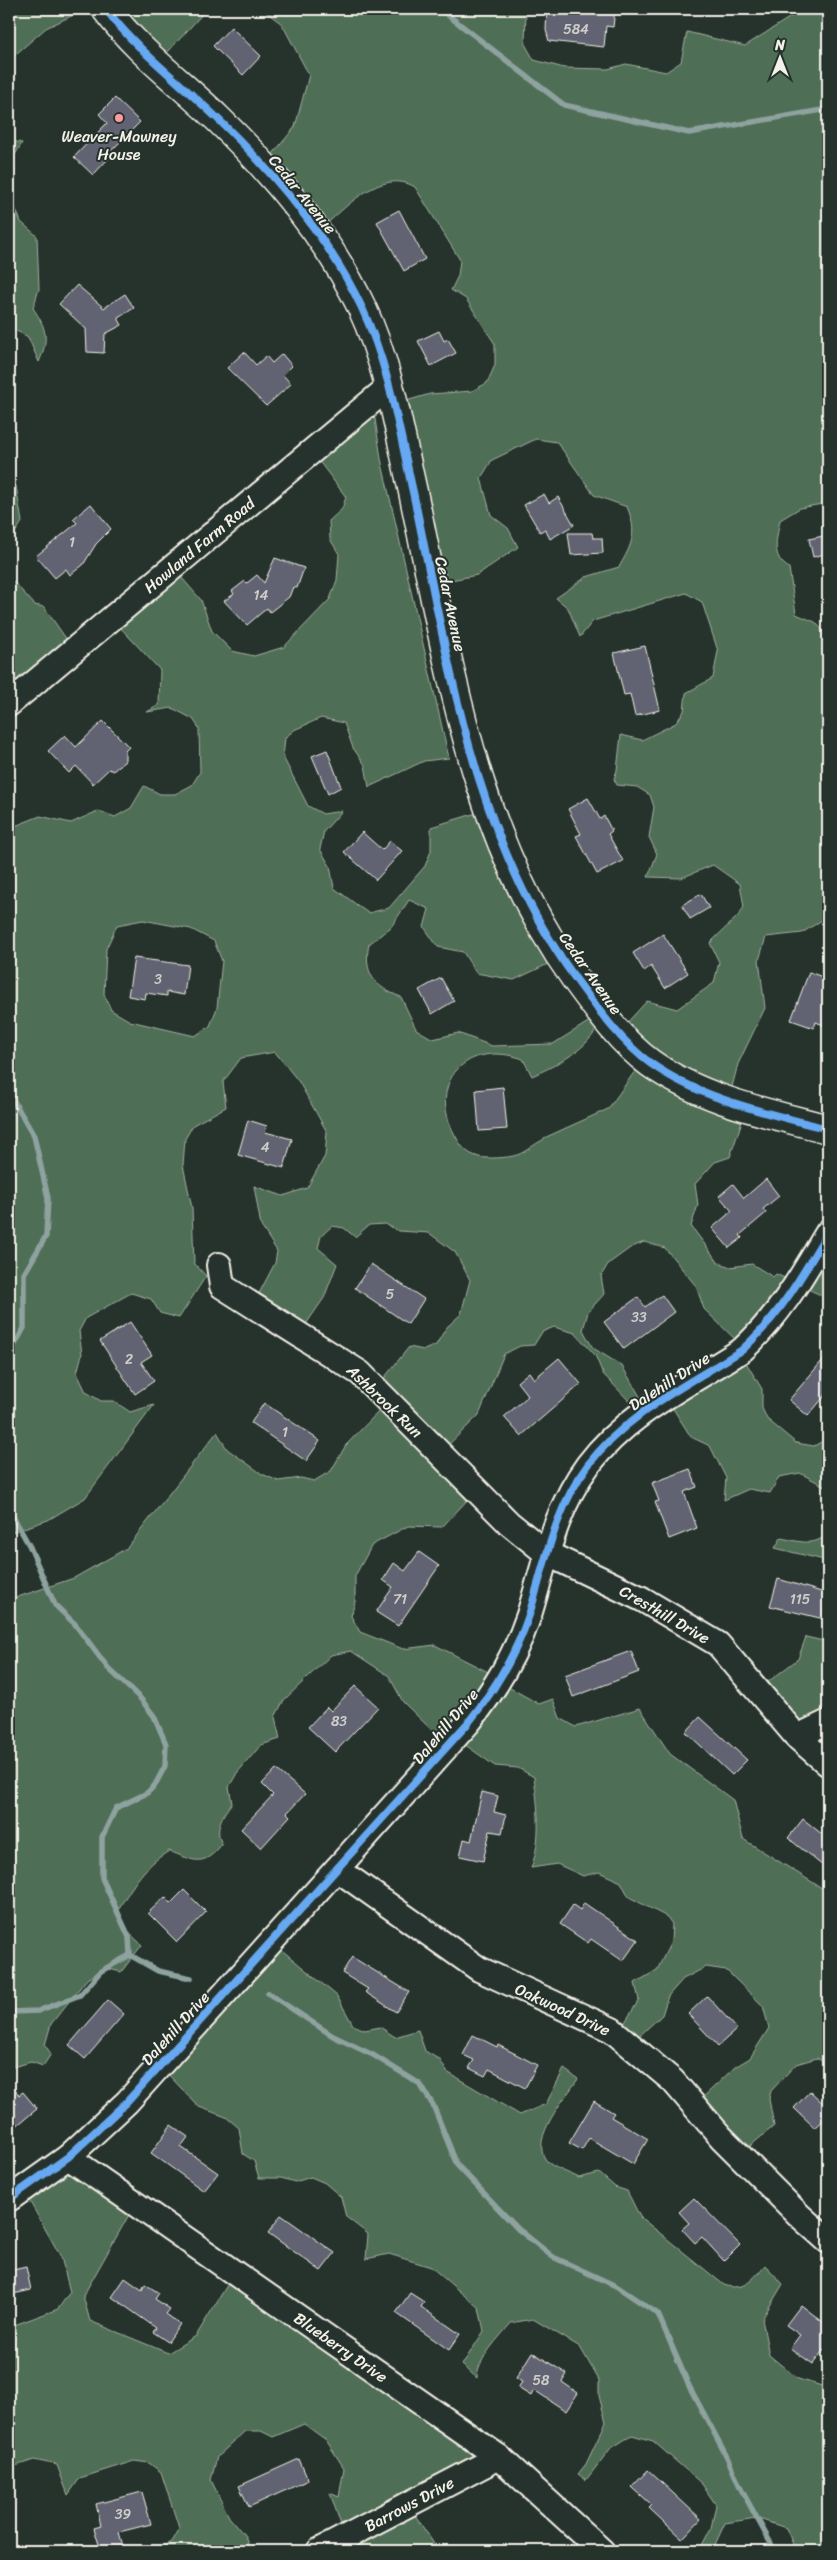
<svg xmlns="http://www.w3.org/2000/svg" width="837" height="2560" font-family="Sriracha,sans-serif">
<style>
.green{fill:#506e57;stroke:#a2b0a0;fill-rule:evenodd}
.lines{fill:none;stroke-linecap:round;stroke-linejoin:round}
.stream{stroke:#8ea29f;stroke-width:5.5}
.building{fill:#626472;stroke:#f4f1e8}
.minor-casing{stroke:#f4f1e8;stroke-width:28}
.tertiary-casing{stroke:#f4f1e8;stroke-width:31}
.minor{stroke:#26332d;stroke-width:24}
.tertiary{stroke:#26332d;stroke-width:28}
.cycleway-casing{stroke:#26332d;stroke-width:11}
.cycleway{stroke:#66a8f1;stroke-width:8}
.poi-dot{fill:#ff9aa2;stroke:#26332d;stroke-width:2}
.labels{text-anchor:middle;stroke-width:4;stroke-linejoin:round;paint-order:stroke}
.number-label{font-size:14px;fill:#d0ceca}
.poi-label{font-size:16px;fill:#f4f1e8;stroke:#26332d}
.street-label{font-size:16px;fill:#f4f1e8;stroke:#26332d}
</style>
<rect width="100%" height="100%" fill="#26332d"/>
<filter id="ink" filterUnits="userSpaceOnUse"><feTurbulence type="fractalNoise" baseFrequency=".02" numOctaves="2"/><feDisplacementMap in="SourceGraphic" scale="10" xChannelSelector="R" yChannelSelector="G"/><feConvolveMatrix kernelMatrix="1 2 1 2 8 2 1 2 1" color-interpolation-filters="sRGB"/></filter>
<g filter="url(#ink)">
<g class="green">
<path d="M9,9H86L46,28L9,60Z"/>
<path d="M123,9H207L166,54Z"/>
<path d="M262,9H526L525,44L534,60L564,68L608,69L626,64L666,72L681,62L687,32L745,46L803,9H828V503L800,508L780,520C777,539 770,556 789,568L796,614L815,622L828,636V916L802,933L766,937L759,960L765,1008L738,1064L727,1106L744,1115L730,1157L715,1162L695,1184L698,1205L691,1226L718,1262L730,1267L752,1264L773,1277L776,1274L795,1283L828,1241V1298L796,1284L742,1346L704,1309L696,1286L665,1248L644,1242L630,1248L608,1264L601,1276L604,1294L588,1312L583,1330L593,1348L622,1366L645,1405L639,1411L603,1374L595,1355L575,1333L554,1327L542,1332L534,1345L520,1346L504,1354L479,1415L441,1452L473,1494L442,1527L408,1526L372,1545L355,1576V1602L351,1616L360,1632L403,1649L435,1645L498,1677L503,1684L539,1704L553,1699L560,1718L576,1727L640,1708L670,1754L733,1800L743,1839L828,1892V2064L817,2058L796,2064L771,2091L769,2099L774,2126L737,2157L697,2103L735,2067L750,2058L769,2028L763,2006L726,1970L706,1967L683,1979L668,1996L662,2015L625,2049L615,2038L639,2000L635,1983L657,1970L671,1942L672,1924L667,1917L629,1897L621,1882L599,1872L583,1876L557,1864L531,1868C542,1839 538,1807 534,1777L518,1768L495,1766L457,1739L447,1745L403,1702L389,1676L351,1651L331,1655L284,1700L275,1717L280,1739L261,1745L237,1773L229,1787L232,1803C222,1815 214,1829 222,1844C203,1868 195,1861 169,1851C144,1866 134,1884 119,1908L122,1926L142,1945L121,1972L105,1968L87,1979L51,2024L45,2045L51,2054L43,2066L31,2062L9,2068V1600L74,1578L127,1548L217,1432L227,1449L262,1474L278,1481L301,1478L314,1481L331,1471L346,1445L388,1402L377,1387L409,1347L424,1350L436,1345L446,1328L461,1314L470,1280L455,1252L429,1233L399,1231L385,1224L369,1225L355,1237L344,1228L332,1226L321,1236L318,1248L337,1264L324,1298L302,1330L254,1303L275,1263L277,1251L261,1226L254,1186L283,1196L307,1188L325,1156L327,1132L299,1082L275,1052L241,1058L223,1082L226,1107L193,1125L185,1139L183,1165L192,1208L194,1263L206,1276L179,1318L160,1313L151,1299L131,1293L86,1318L79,1331L82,1354L77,1373L86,1392L101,1401H114L130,1412L154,1405L85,1498L48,1520L9,1533V848L15,826L40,816L71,823L98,811L115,817L131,808L144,786L160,794H175L192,785L200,772L199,728L193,719L172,708L147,712L159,705L160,670L116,623L176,571L201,600L212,631L232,651L254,656L284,647L330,599L337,580L339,554L330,539L329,521L342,509L346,497L318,460L374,412L381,459L449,758L424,761L369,787L365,765L353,748L344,723L321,718L294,730L285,738L283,757L308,806L323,814L342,811L324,831L320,849L330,866L334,888L368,913L389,908L425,866L431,851V827L483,811L553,959L548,964L514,980L476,973L463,952L438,947L424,927L429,909L409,900L391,927L369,944C363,973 374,987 401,997L416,1029L433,1039L458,1033L492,1046L553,1044L593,1019L599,1023C591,1048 555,1066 532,1076L523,1059C467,1039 426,1082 455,1135C461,1146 465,1153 479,1157C487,1159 508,1158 517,1155C526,1152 534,1144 543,1140L544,1138L608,1109L638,1067L613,1038L647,1001L677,1009L714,983L719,962L710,943L738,916L744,907L740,884L713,865L681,878L648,877L657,854L649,837L654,807L650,795L637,787L617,785L614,779L617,770L621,735L642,740L676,723L684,711L686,693L713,678L718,651L702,602L686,593L593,621L580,637L568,608L556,598L586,577L619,567C632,545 638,532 627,507L594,495L557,442L536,439L492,460L481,478L491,515L508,528L518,547L477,575L446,581L406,401L430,394L472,391L487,383L495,365V344L466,299L451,290L458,276L460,260L415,187C381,167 344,209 320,230L262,167L295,127L309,75L282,24ZM143,920L191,929L214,941L222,961L217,1008L210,1026L195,1036L130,1021L111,1010L104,994L106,949L117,925Z"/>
<path d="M9,137L12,141L22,143L9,165Z"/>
<path d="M9,192L21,222L37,236L39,289L33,308C47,329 49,339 39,362L28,337L9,327Z"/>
<path d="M9,483L16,486L22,522L9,542Z"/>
<path d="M9,577L35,605L44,607L74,650L9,704Z"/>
<path d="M742,1356L762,1389V1408L767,1419L796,1443L814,1446L828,1438V1488L800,1473L779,1477L770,1493L749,1489L724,1500L726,1478L710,1446L691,1437L665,1396Z"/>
<path d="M828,1532V1561L775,1548L781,1538C798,1541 816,1548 828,1532Z"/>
<path d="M806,1637L828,1642V1762L760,1688L798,1659Z"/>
<path d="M278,1947L337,1996L353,2025L365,2030L380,2027L395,2037L418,2030L425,2051L440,2060L447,2072L520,2115L546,2104L564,2069L578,2079C566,2097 529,2139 546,2160C552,2168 570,2173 579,2178L599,2173L615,2187L627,2191L640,2217L724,2285C744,2292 753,2279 765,2265L783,2284L762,2319L769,2355L798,2379L822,2386L828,2382V2551H796L786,2528L756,2518L725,2523L712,2551H699L711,2528L716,2505L702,2484L653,2441L632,2435L610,2449L586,2480L578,2474L586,2464L606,2422L599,2396V2380L580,2347L533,2319L511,2323C500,2337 477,2359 477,2378L462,2365L484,2331L479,2308L431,2267L389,2254L366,2259L368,2234L346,2217L341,2197L325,2183L311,2177L295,2182L281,2178H259L254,2161L243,2154L239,2128L226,2117L199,2107L164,2070Z"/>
<path d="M63,2166L130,2213L83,2296L90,2321L168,2353L196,2336L229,2282L478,2454L411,2509L436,2547V2551H360L356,2541L346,2539L330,2493L339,2497L344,2468L326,2440L304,2424L273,2437L261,2431H245L217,2457L211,2480L229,2517L245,2536L250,2551H153L171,2542L179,2528L161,2472L149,2463L134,2461L80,2478L68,2495L57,2465L34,2460L9,2468V2327L58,2309L70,2292L61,2257L26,2195Z"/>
</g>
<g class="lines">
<g class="stream">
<path d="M440,9L564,105L689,133L828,109"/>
<path d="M9,1093L34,1136L48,1198L46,1236L24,1274V1328L9,1355"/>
<path d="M9,1509L30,1547L55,1605L75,1624L108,1668L140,1698L154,1716L166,1744L165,1766L155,1785L147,1793L116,1808L102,1837V1878L129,1937L130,1955"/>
<path d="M268,1993L333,2036L373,2055L420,2084L433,2105L457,2165L518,2229L553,2257L616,2286L658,2314L689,2386L727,2457L741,2489L775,2551"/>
<path d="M9,2012L38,2011L80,1995L101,1971L130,1955L158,1971L191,1978"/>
</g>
</g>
<g class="building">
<path d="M547,9H615L613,27L606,26L604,47L549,41L546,30Z"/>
<path d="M231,27L261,56L243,75L213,46Z"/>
<path d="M115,98L140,122L106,156L109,158L93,175L74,157L107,123L99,114Z"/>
<path d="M399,210L425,259L404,271L377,222Z"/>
<path d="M77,285L104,308L125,294L134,308L118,318L122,325L105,334L104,353L87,352L86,329L59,304Z"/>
<path d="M439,331L444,341L448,339L456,353L431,366L418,341Z"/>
<path d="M244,352L256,365L266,356L272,363L282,354L292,366L283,375L291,384L266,406L227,368Z"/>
<path d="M544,494L549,503L558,497L574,525L550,539L545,529L540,532L524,505Z"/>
<path d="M91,504L111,529L96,544L83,565L70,575L66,569L55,578L36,556L77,523L73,519Z"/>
<path d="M568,533H592L593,538H602L603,553L571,555Z"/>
<path d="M828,535V553L813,557L809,539Z"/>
<path d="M275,558L304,568L297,588L293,587L289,597L270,612L267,608L247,625L224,601L234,594L232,591L245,581L247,583L257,575L264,583Z"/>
<path d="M645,646L660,710L635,716L630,694L624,695L614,653Z"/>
<path d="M103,721L129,747L125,751V761L113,771L109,769L93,784L76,766L69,773L48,751L65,735L76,747Z"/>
<path d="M327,750L341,787L328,794L312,756Z"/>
<path d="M588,798L600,819L604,816L612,831L608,834L623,861L597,874L576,836L581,834L568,809Z"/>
<path d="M362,832L382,850L390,841L402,851L376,880L344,852Z"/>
<path d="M701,894L709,908L690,919L682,905Z"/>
<path d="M663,934L688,973L665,988L651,966L644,971L633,953Z"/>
<path d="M134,958L188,965L184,995L167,992V996L146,993L145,999L128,996Z"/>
<path d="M809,972L828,979V989L824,1001L828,1003V1027L816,1022L814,1028L791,1020Z"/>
<path d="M441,978L454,1001L432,1014L419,990Z"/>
<path d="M503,1087L507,1129L479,1131L476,1090Z"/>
<path d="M248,1120L267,1126L265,1132L292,1139L284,1168L238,1155Z"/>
<path d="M766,1179L779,1196L763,1209L766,1213L740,1235L742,1238L729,1248L712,1228L732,1211L719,1196L733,1184L744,1198Z"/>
<path d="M371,1264L424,1299L408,1324L355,1288Z"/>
<path d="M662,1295L674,1312L624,1349L604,1322L638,1297L645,1307Z"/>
<path d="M130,1322L152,1355L141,1362L154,1381L135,1394L100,1341Z"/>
<path d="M828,1354V1392L808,1416L789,1400Z"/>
<path d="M559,1358L581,1384L521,1436L504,1417L528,1396L517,1382L529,1372L534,1379Z"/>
<path d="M264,1403L320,1441L306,1461L251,1423Z"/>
<path d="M690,1469L697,1487L684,1492L697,1528L669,1539L655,1502L659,1501L652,1483Z"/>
<path d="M419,1552L439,1566L398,1626L376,1612L393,1587L383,1580L394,1563L405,1571Z"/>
<path d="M778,1579L828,1594V1605L824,1619L770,1606Z"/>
<path d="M631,1651L639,1672L573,1697L565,1675Z"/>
<path d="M355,1686L378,1707L335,1752L308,1727L327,1707L331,1711Z"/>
<path d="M700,1717L747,1760L732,1775L686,1732Z"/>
<path d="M276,1769L305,1794L287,1813L290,1816L261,1848L241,1829L273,1795L262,1784Z"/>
<path d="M482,1792L498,1796L494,1812L506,1815L502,1833L490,1831L483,1861L460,1856L464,1839L471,1841Z"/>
<path d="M803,1819L828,1839V1870L788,1838Z"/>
<path d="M184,1890L206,1912L177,1942L148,1913L165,1897L171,1903Z"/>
<path d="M584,1903L638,1940L623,1961L591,1939L588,1943L560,1924L573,1905L580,1910Z"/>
<path d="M352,1957L409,1992L396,2012L365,1992L368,1989L342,1973Z"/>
<path d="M707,1996L737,2029L718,2046L688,2014Z"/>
<path d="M108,2000L124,2014L85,2059L69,2045Z"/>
<path d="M473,2035L497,2047L498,2045L537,2065L525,2088L489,2069L485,2076L469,2068L474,2060L463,2055Z"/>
<path d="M9,2082L19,2095L23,2092L37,2109L15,2127L9,2119Z"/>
<path d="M810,2091L828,2108V2116L815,2128L794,2108Z"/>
<path d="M594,2101L614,2113L611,2117L648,2139L633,2164L589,2138L582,2150L569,2143Z"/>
<path d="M171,2125L188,2137L181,2147L218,2173L204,2191L151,2153Z"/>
<path d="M694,2198L740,2245L724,2261L702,2237L695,2243L682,2229L689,2223L679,2212Z"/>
<path d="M281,2215L335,2253L321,2271L268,2233Z"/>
<path d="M26,2267L31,2290L9,2295V2271Z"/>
<path d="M125,2278L142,2290L145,2284L159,2293L155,2299L170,2309L166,2314L180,2324L168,2342L153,2332L156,2328L112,2297Z"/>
<path d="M410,2293L424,2302L421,2307L460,2334L449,2350L396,2313Z"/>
<path d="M801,2305L828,2326V2344L813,2364L790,2348L800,2335L786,2325Z"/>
<path d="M532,2352L567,2374L562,2382L578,2393L566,2411L534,2390L531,2396L518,2388L522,2382L516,2378Z"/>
<path d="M299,2459L308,2480L249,2507L239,2486Z"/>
<path d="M648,2470L701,2519L682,2539L649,2508L652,2505L632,2487Z"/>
<path d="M142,2492L151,2524L119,2532L123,2546L101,2551L94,2528L101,2526L96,2504Z"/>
</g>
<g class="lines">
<g class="minor-casing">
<g id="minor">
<path d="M9,704L390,386"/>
<path d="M219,1265L222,1286L360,1373L509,1523L546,1553L642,1599L718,1644L797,1737L828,1764"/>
<path d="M797,1737L828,1722"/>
<path d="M337,1869L479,1969L612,2030L673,2081L721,2137L800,2216L828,2241"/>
<path d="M68,2157L499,2457L602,2551"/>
<path d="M9,2199L68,2157L127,2102L468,1723C494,1691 516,1654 529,1615C545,1563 555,1509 588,1465C628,1412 688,1385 742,1350C780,1315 802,1276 828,1232"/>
<path d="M319,2551L499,2457"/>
</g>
</g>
<g class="tertiary-casing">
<path id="tertiary" d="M106,9C137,51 180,82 217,118C274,173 328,236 362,308C389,366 399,430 413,492C449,661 472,835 575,978C597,1008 620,1041 650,1063C702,1100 768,1113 828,1129"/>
</g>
<use href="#minor" class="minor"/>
<use href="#tertiary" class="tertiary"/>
<g class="cycleway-casing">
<g id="cycleway">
<path d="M106,9C137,51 180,82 217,118C274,173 328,236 362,308C389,366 399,430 413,492C449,661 472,835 575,978C597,1008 620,1041 650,1063C702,1100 768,1113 828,1129"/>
<path d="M9,2199L68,2157L127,2102L468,1723C494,1691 516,1654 529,1615C545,1563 555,1509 588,1465C628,1412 688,1385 742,1350C780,1315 802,1276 828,1232"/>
</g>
</g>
<use href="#cycleway" class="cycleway"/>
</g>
</g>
<circle class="poi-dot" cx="119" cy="118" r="5"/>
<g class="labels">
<g class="number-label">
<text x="576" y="34">584</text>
<text x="72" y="547">1</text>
<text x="261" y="600">14</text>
<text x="158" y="984">3</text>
<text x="265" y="1152">4</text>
<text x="390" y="1299">5</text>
<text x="639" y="1322">33</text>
<text x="129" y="1364">2</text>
<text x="285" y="1437">1</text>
<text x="400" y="1604">71</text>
<text x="800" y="1604">115</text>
<text x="339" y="1726">83</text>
<text x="541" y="2385">58</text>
<text x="123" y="2519">39</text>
</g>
<g class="poi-label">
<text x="119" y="142">Weaver-Mawney<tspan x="119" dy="18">House</tspan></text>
</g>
<g class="street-label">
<text transform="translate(303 194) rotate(51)" y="6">Cedar Avenue</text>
<text transform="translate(199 545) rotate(-40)" y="6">Howland Farm Road</text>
<text transform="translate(451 604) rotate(78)" y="6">Cedar Avenue</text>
<text transform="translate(591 973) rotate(55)" y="6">Cedar Avenue</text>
<text transform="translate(669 1381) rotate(-33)" y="6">Dalehill Drive</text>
<text transform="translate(385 1401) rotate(44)" y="6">Ashbrook Run</text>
<text transform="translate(665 1614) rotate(30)" y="6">Cresthill Drive</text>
<text transform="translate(445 1726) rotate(-50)" y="6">Dalehill Drive</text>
<text transform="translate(563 2009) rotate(25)" y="6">Oakwood Drive</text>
<text transform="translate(175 2028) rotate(-48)" y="6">Dalehill Drive</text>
<text transform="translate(341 2347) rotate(35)" y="6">Blueberry Drive</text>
<text transform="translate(409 2504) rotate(-28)" y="6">Barrows Drive</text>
</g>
</g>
<rect width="837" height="2560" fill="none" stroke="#26332d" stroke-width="30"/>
<rect x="15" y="15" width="807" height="2530" fill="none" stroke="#f4f1e8" stroke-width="2" filter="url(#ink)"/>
<g transform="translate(780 58)" stroke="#26332d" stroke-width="4" paint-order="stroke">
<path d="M0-4L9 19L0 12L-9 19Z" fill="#f4f1e8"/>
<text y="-8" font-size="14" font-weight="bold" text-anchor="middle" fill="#f4f1e8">N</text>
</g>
</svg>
